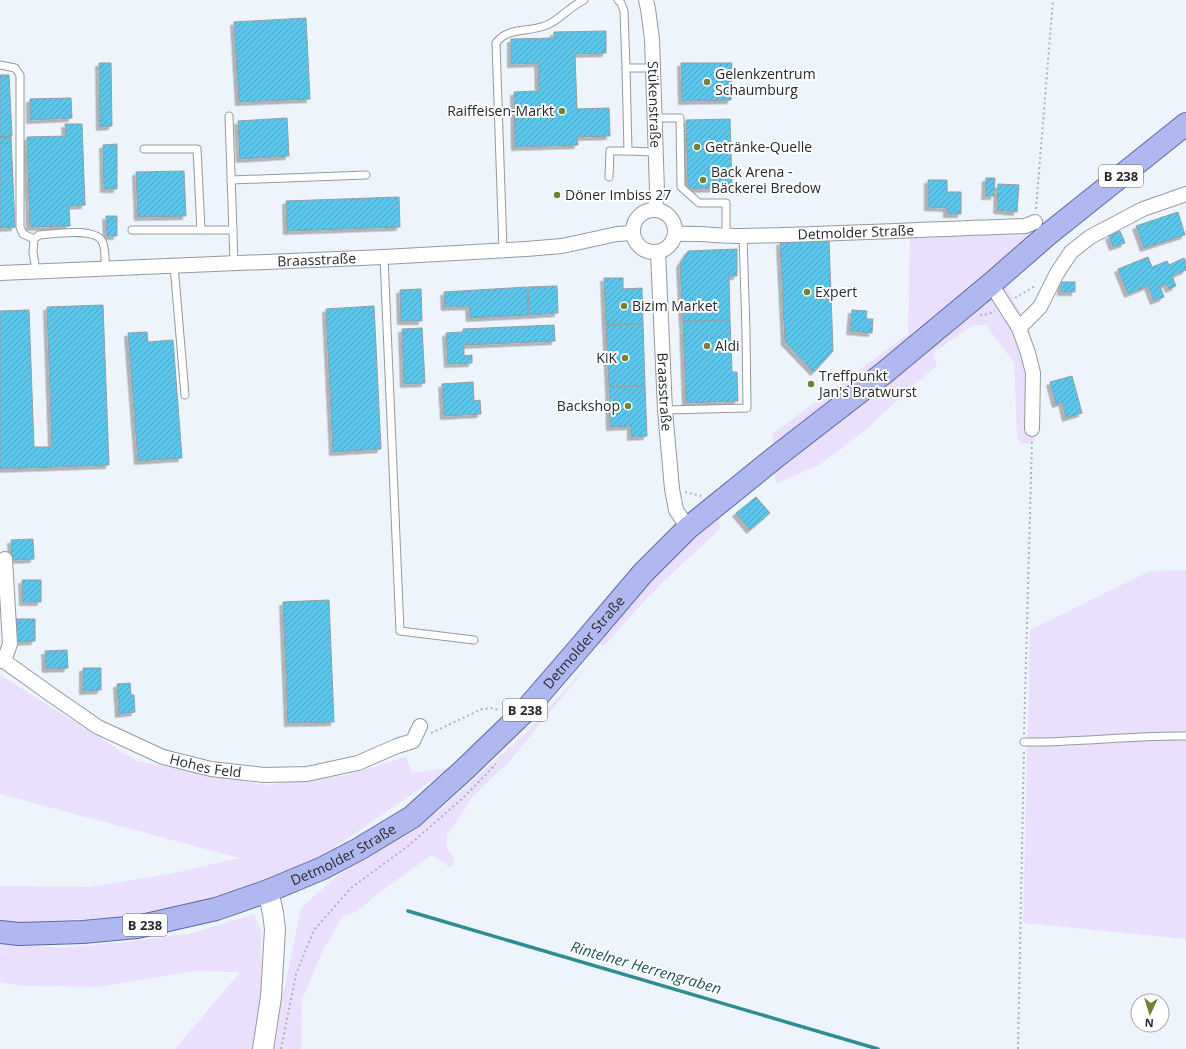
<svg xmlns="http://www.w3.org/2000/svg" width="1186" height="1049" font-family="'Open Sans',sans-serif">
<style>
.grass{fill:#eae0fd}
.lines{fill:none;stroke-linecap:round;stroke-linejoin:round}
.stream{stroke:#2e8d92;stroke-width:3.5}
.building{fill:url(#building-hatch);stroke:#949da1;filter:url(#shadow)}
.lane-casing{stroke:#949aa1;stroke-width:9}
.street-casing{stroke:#949aa1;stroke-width:16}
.secondary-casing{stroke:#949aa1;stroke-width:22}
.primary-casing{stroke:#5e67a5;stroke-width:24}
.path{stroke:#acb2b8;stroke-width:2;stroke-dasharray:2 3;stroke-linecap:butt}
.lane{stroke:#fff;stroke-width:7}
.street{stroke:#fff;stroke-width:14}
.secondary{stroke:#fff;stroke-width:20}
.primary{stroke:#b0b8f0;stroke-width:22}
.poi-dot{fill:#708334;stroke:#fff;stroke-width:1.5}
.labels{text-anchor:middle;stroke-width:4;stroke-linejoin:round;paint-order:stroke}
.shield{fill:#fff;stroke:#68696b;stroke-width:1}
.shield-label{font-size:13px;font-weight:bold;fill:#27292c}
.poi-label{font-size:14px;fill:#27292c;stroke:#fff;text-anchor:start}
.street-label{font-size:14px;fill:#27292c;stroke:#fff}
.water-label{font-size:15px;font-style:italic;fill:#215759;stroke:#fff}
</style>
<defs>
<pattern id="building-hatch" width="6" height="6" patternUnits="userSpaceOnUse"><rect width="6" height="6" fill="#5cc7ec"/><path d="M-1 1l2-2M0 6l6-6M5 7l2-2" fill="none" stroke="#4ca2bf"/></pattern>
<filter id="shadow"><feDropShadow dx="-3.5" dy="3.5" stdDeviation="0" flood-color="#0004"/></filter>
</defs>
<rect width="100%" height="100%" fill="#edf4fc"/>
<g class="grass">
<path d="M1034,230L1045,244L1003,280L1029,330L1035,366V441L1021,445L1017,437L1014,363L986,325H973L933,353L937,366L909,389L867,429L819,465L776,484L772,434L908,334L910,233Z"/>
<path d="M716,489L720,529L662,583L639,607L604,646L509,762L472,797L454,826L447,835V848L455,860L451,868L432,855L380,892L356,912L343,916L321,954L302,1000L301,1049H175L240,972L194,971L99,987L29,986L0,983V943L61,948L125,942L188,934L254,914L261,929L262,982L284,992L301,908L333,879L438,811L525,734L604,647L583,629L682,517Z"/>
<path d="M1186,570V939L1023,923L1030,630L1150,571Z"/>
<path d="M0,675L137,761L264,785L343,776L406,757L412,773L452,767L322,856L220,899L119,917L9,923L0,922V886L90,887L170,874L239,858L0,794Z"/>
</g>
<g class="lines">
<path class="stream" d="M408,911L878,1049"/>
</g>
<g class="building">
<path d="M306,18L310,99L239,102L234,22Z"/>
<path d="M606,31V53L575,54L577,109L609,108L610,136L577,137L578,145L515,147L514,92L539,91L538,63L511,64V39L554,38V32Z"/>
<path d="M99,63H111L112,126L100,127Z"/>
<path d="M681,63H732L731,100L682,101Z"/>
<path d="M0,75H9L12,136L0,137Z"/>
<path d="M71,98L72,118L30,120V99Z"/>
<path d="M287,118L289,156L240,159L238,121Z"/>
<path d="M730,119L732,188L693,189L688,186L686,120Z"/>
<path d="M65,124H82L85,205L69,206L70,226L30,227L27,137L66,136Z"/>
<path d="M0,137H11L15,227L0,228Z"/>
<path d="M117,144V189H104L103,145Z"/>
<path d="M184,171L186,216L138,217L136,172Z"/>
<path d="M986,178H995L994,196H985Z"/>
<path d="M928,180H947V192H961V214H947V208L928,207Z"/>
<path d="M998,184L1019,185L1017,212L997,210Z"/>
<path d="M399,197L400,227L287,231L286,201Z"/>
<path d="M1178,212L1185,235L1144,248L1136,226Z"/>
<path d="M106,216H117V236H107Z"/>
<path d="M1120,231L1125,243L1113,247L1109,236Z"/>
<path d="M829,240L833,351L814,372L785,342L780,242Z"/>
<path d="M737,249V276H729L730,320L683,321L680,264L688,251Z"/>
<path d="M1148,257L1152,267L1167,261L1169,265L1184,258L1186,263V270L1172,276L1176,286L1169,289L1167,284L1160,286L1164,297L1154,301L1148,286L1128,294L1118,269Z"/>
<path d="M604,278H623V289L642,288L643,324L606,325Z"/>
<rect x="1061" y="282" width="14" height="10"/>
<path d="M557,286L558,313L529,315L528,287Z"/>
<path d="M527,287L528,315L470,318L469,306L445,307L444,292Z"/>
<path d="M421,289L422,321H401L400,290Z"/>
<path d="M103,305L109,465L0,469V311L29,310L34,447H52L47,307Z"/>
<path d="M374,306L381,449L333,452L326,309Z"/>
<path d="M852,310L867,311L866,319H873L872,333L850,331Z"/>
<path d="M730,320L732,372H737L738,401L686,403L683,321Z"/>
<path d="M643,324L645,386L609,387L606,325Z"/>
<path d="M554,325L555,341L464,345V356L472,355V363L448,364L446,333L463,332V329Z"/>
<path d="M422,328L425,383L404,384L402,329Z"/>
<path d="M147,332L148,342L173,340L182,458L138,461L128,333Z"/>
<path d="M1072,376L1082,413L1066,418L1062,402L1056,404L1050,382Z"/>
<path d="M473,382L474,401L480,400L481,414L444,416L442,384Z"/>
<path d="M645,386L647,436L631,437V426L610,427L609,387Z"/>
<path d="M756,497L770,513L750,530L736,513Z"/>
<path d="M33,539L34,559L12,560L11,540Z"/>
<path d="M22,580H41V602H23Z"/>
<path d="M329,600L334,722L288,723L283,602Z"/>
<path d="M16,619H35V641L17,642Z"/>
<path d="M67,650L68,668L46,669L45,651Z"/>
<path d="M83,668H101V690L83,691Z"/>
<path d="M130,683L131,695H134L135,712L119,714L117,684Z"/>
</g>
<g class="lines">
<g class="lane-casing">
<g id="lane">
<path d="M618,0L621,3L624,11L626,68H652"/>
<path d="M0,65L15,68L20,75V227L23,234L34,239"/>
<path d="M229,116L234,262"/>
<path d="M654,118H680L681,187L699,203H726V236"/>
<path d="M144,149H197L201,230"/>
<path d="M628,151L656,152"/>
<path d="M609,177L610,151H628L626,68"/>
<path d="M231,180L366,175"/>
<path d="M132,230H233"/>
<path d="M503,250L496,43C509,25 533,34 551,23C563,16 571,6 584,0"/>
<path d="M384,257L400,631L474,640"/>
<path d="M174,265L185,395"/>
<path d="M36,271L33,252L34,239L39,235C53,234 94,227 102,241C106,249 105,260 105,269"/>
<path d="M665,410L747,408L746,331L743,236"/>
<path d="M1024,742C1078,743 1132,735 1186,736"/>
</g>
</g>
<g class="street-casing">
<g id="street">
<path id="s1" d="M646,0L648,9L652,39L657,191L655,210"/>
<circle cx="654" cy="231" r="21"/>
<path id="s2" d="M675,234C698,233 720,236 742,236C837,234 931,229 1025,226L1035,222"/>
<path id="s3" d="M658,252L665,410L672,489L676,510L688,528"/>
<path id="s4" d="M0,273L384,257L526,249L562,246L617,234L633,233"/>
<path d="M991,284L1019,328L1028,353L1033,373L1032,429"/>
<path d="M1019,328L1040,307L1057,273L1071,252L1090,237L1143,209L1186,194"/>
<path id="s5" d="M0,661H4L53,696L98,727L163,757L211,769L264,775L307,774L358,763L397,746L413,741L420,726"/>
<path d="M4,661L10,644L5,559"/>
</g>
</g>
<g class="secondary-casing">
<path id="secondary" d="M263,1049L271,997L275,929L273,913L268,891"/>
</g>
<g class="primary-casing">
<g id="primary">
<path id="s6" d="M0,932L19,934L83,932L137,927L216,909L268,891L323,868L359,849L412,817L465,769L524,712L581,646L643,573L688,528L777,456L884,373L991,284L1046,236L1186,124"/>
</g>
</g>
<g class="path">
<path d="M1036,209L1053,0"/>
<path d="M1015,298L1035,286"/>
<path d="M980,315L989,314L995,311"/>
<path d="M685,492L702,496"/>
<path d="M431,733L482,709L493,708L500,711"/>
<path d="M1024,734L1032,440"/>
<path d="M281,1049L296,974L314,930L351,888L408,846L464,797L496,764"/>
<path d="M1018,1049L1024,750"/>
</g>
<use href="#lane" class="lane"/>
<use href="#street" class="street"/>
<use href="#secondary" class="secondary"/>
<use href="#primary" class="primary"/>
</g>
<g class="poi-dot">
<circle cx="707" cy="82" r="4"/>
<circle cx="562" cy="111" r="4"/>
<circle cx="697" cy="147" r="4"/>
<circle cx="703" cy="180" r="4"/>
<circle cx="557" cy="195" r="4"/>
<circle cx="807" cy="292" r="4"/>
<circle cx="624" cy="306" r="4"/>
<circle cx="707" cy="346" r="4"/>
<circle cx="625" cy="358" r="4"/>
<circle cx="811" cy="384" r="4"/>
<circle cx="628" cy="406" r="4"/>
</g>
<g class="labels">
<g class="shield">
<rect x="1099" y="165" width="44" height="22" rx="3"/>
<rect x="503" y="699" width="44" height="22" rx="3"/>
<rect x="123" y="914" width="44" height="22" rx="3"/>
</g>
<g class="shield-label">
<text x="1121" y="181">B 238</text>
<text x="525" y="715">B 238</text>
<text x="145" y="930">B 238</text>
</g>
<g class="poi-label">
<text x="715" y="79">Gelenkzentrum<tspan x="715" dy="16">Schaumburg</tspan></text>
<text x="554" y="116" text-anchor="end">Raiffeisen-Markt</text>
<text x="705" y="152">Getränke-Quelle</text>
<text x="711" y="177">Back Arena -<tspan x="711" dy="16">Bäckerei Bredow</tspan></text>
<text x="565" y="200">Döner Imbiss 27</text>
<text x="815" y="297">Expert</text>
<text x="632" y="311">Bizim Market</text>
<text x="715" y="351">Aldi</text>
<text x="617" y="363" text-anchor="end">KiK</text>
<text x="819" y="381">Treffpunkt<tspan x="819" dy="16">Jan's Bratwurst</tspan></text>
<text x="620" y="411" text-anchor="end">Backshop</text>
</g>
<g class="street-label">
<text dy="5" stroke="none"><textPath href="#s1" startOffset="105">Stükenstraße</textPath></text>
<text dy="5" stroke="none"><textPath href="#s2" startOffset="181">Detmolder Straße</textPath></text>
<text dy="5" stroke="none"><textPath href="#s4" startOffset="317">Braasstraße</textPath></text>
<text dy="5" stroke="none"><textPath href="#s3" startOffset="140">Braasstraße</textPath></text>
<text dy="5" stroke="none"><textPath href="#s6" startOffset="681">Detmolder Straße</textPath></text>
<text dy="5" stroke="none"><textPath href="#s5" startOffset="234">Hohes Feld</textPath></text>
<text dy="5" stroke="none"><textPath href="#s6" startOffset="357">Detmolder Straße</textPath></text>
</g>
<g class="water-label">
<text transform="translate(646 968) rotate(16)" y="5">Rintelner Herrengraben</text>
</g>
</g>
<g transform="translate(1150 1013) rotate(184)"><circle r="19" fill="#ffffff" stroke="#a9a9ab"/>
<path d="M0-3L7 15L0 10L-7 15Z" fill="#708334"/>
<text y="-6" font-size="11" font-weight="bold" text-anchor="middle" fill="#27292c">N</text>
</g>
</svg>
